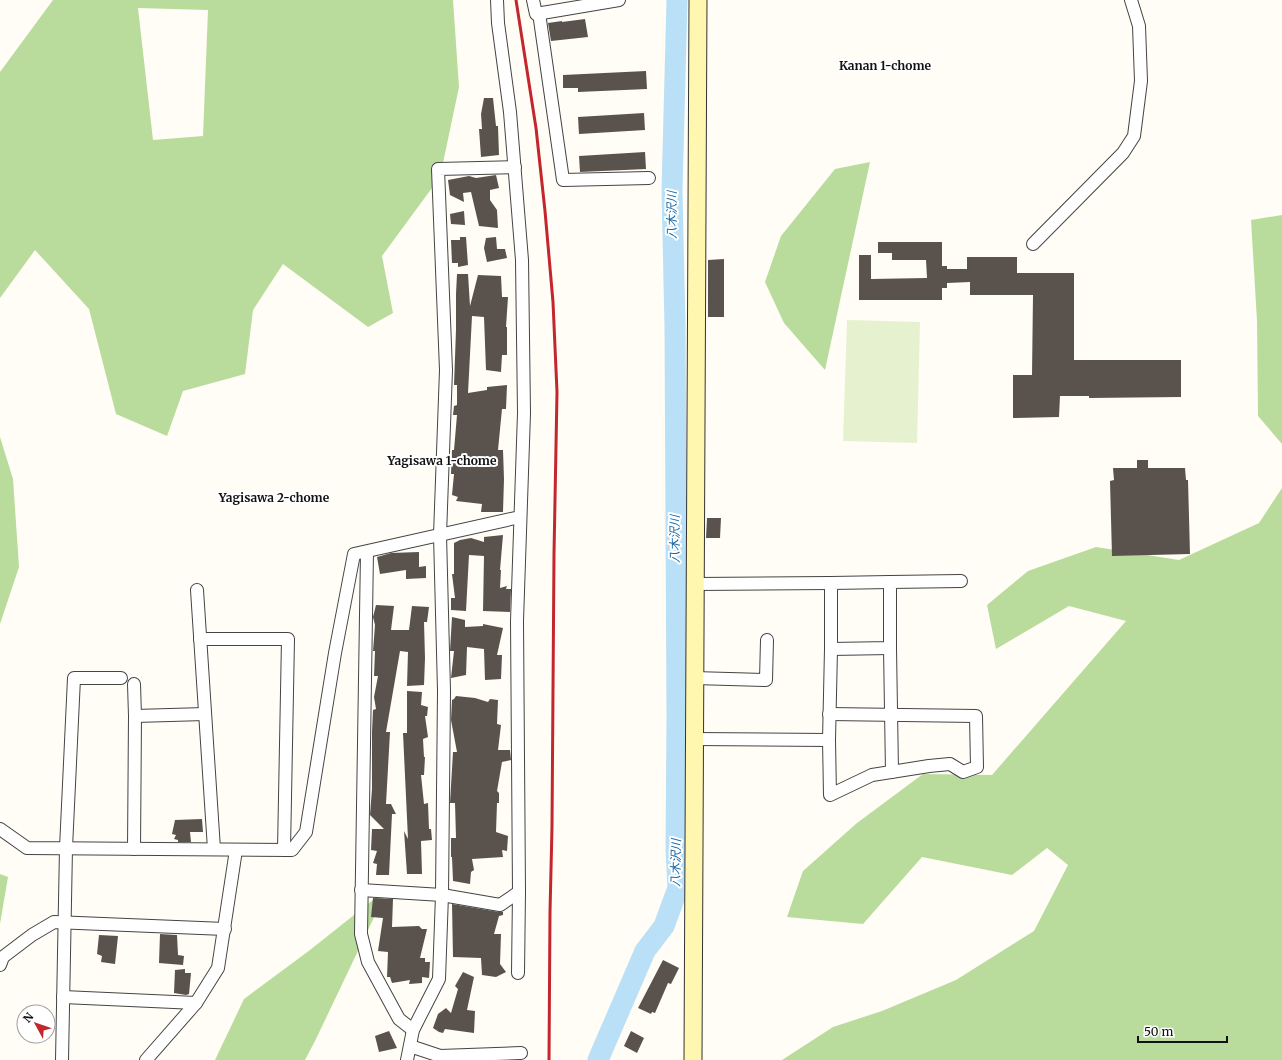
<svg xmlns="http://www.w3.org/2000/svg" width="1282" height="1060" font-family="Merriweather,'Noto Sans JP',serif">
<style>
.forest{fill:#b9dc9c;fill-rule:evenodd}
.pitch{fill:#e6f2cf}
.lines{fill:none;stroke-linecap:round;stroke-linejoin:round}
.river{stroke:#b9e0f7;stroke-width:21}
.building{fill:#5a524d}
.street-casing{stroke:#444;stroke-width:14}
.secondary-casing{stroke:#333;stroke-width:19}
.street{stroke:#fff;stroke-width:12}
.secondary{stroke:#fff6b0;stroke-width:17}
.rail{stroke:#c4262e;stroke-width:3}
.labels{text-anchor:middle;stroke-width:4;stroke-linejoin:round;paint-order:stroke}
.neighbourhood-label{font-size:12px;font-weight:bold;fill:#111;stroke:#fff}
.water-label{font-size:12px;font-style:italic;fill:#1768a6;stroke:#fff}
</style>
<rect width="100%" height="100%" fill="#fffdf5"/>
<g class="forest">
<path d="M53,0H453L459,87L440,177L382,256L393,313L368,327L283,264L253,310L245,374L183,391L167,436L116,414L89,309L35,250L0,298V72ZM138,8L208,10L203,136L153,140Z"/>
<path d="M870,162L825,370L784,323L765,282L781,236L835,169Z"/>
<path d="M1282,215V444L1258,416L1257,321L1251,220Z"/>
<path d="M0,437L13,479L19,567L0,624Z"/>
<path d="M1282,488V1060H782L833,1027L882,1011L956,980L1034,931L1068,865L1047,848L1012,875L922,857L863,924L787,917L803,871L857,823L923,774L992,775L1126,621L1069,606L996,649L987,605L1028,571L1096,547L1179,560L1259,523Z"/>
<path d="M0,874L8,877L0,924Z"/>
<path d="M388,888L316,1039L305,1060H215L244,999L310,950Z"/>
</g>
<path class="pitch" d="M847,320L920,322L917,443L843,441Z"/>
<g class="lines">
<path class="river" d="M598,1060L645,951L664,926L678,888L676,849L677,717L675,326L672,191L677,0"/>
</g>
<g class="building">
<path d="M585,19L588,37L551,41L548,23L562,21V22Z"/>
<path d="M646,71L647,89L578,92V88H563V75Z"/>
<path d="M484,98H493L496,126H498L499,155L481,157L479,129H482L481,114Z"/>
<path d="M644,113L645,130L579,134L578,117Z"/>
<path d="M645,152L646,169L580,172L579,156Z"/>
<path d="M496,175L499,188L490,190V200L497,210L498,228L479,226L471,192L463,193L464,202L450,195L448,180L469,176L476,178Z"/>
<path d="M464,211L465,225L451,224L450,214Z"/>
<path d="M460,237H466L468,265L458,267V263H452L451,240H460Z"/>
<path d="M496,237L497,249H505L507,258L487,262L484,248L486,238Z"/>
<path d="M878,242H942V266H947V269H967V257H1017V273H1074V360H1181V397L1089,398V396H1060L1059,417L1013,418V375H1032L1033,295H970V282L947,283V288H942V300H859V255H871V279L927,278L926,260H892V253H878Z"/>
<path d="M724,259V317H708V260Z"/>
<path d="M457,274H468L470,306L478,275L501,276L502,297H508L506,327H507V355H502L501,372L486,370L484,317L472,316L468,393L487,390V387L507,385L506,409H502L498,450H503L504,479L503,512H481L482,504L456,501L458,497L452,495L454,474H451L452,450H454L457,415H453L454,406L457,405V385H454L456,330V294Z"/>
<path d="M1137,460H1148V468H1185L1186,480H1188L1190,554L1112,556L1110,481L1114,480L1113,468H1137Z"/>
<path d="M707,518H721L720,538H706Z"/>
<path d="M503,535L500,570H501L500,588L507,586L506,589H511L510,612L483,611L484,556L469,555L466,611L451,610V598H455L452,574H454V543L460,540L471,538L484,542V537Z"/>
<path d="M419,552V567L426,566V578L406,579V570L380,574L377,557L391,553Z"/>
<path d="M376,605L394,606L391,630H409L412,606L429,607L427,622H424L425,658L424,685L407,686L408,652L400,651L386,732H390L386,804H391L396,814H392L389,875H376L377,864L373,863L377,851L371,850L372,829H384L370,815L372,789V732L373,710L376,709L374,697L378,676H374L375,651H373L375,625L373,617Z"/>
<path d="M452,617L465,620V627L483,626V624L503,628L497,655H502L501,679L485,680L484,649L467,647L466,675L451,678L454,651H450Z"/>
<path d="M407,691L422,692L421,705L428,707L427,716H425L428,737L423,739L424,757H425L424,775H421L424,804L428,803L429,829H431L432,840L421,841L422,874H407L404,831L408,839L403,733H407Z"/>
<path d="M456,696L475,698L488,702L490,699L498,700L497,724L501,725L498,750H510L511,760L502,762L497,791L499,793V803H497L496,832L508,836L507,851L502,850L503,857L472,859L474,870L471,872L470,884L453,881L452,857H451V838H456L455,803H450L453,752H457L451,720L452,700L454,699Z"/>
<path d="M202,819L203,832H190L191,842H178V840L174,839L176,835L172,834L175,820Z"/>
<path d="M373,898L393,899L392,927L419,926L422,929H427L420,958H425V962H430L429,978L422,977V983L409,984L410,980L392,983L390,977H387L388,952L378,951L383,918L371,917Z"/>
<path d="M452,904L499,912H503V915L499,916L494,934H501L500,964L506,972L496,977L482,975L481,958L453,957Z"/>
<path d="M160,934L177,935L178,955L184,956L183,965L159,963Z"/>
<path d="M99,935L118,936L115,964L101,962L102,956L97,954Z"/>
<path d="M663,960L679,968L671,984L668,983L655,1013L652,1012L651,1014L638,1008Z"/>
<path d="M185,969V973H191L189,994L186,995L174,993L175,970Z"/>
<path d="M463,972L474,977L467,1010L475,1011L474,1033L445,1029L443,1033L439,1032L433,1028L438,1014L446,1008L451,1013L458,989L455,986Z"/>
<path d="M389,1031L397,1048L379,1052L375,1036Z"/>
<path d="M631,1031L644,1038L637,1053L624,1046Z"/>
</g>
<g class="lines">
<g class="street-casing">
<g id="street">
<path d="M497,0L498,23L510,112L522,260L524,413L517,621L519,892L518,973"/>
<path d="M533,0L536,14L619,0"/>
<path d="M539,13L563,180L649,178"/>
<path d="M1033,244L1123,153L1134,136L1141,81L1139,26L1131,0"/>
<path d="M367,552L361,934L368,962L399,1019L413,1030"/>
<path d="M695,584L831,583"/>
<path d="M197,590L214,849"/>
<path d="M200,639H288L284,850"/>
<path d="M890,648L892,772"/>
<path d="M831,649L890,648V582L961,581"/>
<path d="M694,678L766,680L767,640"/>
<path d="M135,716L205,714"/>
<path d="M694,739L829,740L831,649V583L890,582"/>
<path d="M829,740L830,795L872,775L929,766L950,764L963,772L977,767L976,716L829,714"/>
<path d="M0,829L27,848L292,850L306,832L335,653L354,554L520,517"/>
<path d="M134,849L135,716L134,684"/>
<path d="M361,890L442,895L500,905L519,892"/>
<path d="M0,965L3,957L32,935L54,922L225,929"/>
<path d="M63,997L196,1003"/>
<path d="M410,1046L440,1056L521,1053"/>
<path d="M62,1060L66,848L74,678H121"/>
<path d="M146,1060L196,1003L218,968L236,850"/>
<path d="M407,1060L413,1030L439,979L442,895L444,691L440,535L446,370L438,169L515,167"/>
</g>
</g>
<g class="secondary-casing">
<path id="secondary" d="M693,1060L698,0"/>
</g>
<use href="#street" class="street"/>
<use href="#secondary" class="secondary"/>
<path class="rail" d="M516,0L536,128L545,211L553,302L557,392L554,554L552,827L550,912L549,1060"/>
</g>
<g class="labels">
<g class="neighbourhood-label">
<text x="885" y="70">Kanan 1-chome</text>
<text x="442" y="465">Yagisawa 1-chome</text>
<text x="274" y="502">Yagisawa 2-chome</text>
</g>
<g class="water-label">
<text transform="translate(672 215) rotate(-90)" y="4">八木沢川</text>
<text transform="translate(675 539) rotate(-90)" y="4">八木沢川</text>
<text transform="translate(676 863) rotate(-89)" y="4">八木沢川</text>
</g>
</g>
<g transform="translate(36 1024) rotate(310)"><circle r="19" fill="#ffffff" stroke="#a0a0a0"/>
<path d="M0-3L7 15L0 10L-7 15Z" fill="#c4262e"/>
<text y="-6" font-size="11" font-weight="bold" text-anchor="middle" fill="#111111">N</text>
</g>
<path d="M1138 1036v6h89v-6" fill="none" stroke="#111111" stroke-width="2"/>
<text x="1144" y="1036" font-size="12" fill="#111111" stroke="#ffffff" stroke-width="3" paint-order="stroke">50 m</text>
</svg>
